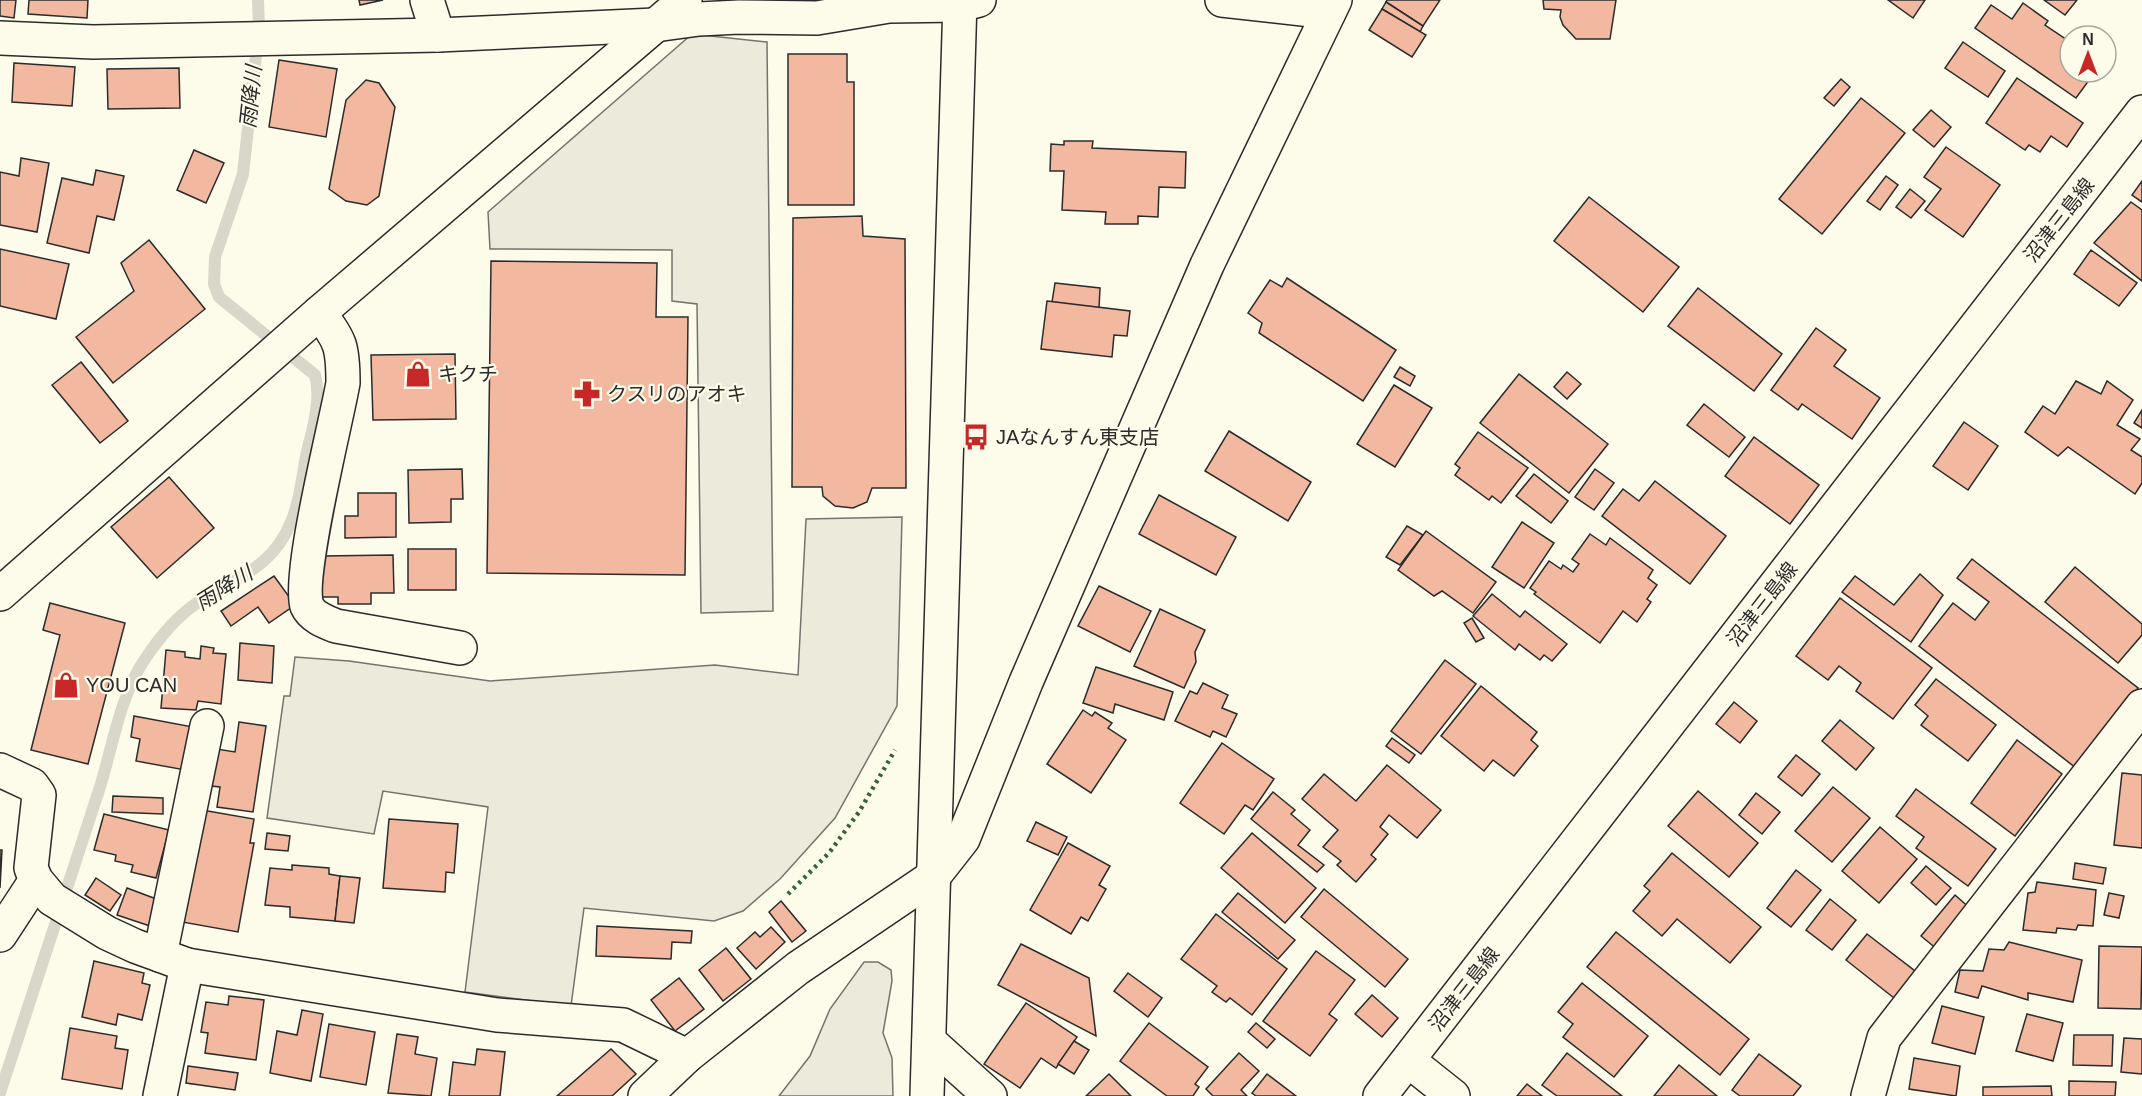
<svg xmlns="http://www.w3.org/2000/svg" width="2142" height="1096" font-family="Helvetica,'Noto Sans JP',sans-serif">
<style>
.green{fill:#ecebdb;stroke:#74746e;stroke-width:1.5}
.parking{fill:#eceadb;stroke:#74746e;stroke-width:1.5}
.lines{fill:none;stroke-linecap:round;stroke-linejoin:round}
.stream{stroke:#d8d7c9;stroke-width:12}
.building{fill:#f2b8a0;stroke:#2b2b2b;stroke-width:1.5}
.minor-casing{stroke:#2b2b2b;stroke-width:36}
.tertiary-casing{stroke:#2b2b2b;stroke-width:36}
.secondary-casing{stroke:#2b2b2b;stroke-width:36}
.minor{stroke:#fdfbea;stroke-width:33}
.tertiary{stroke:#fdfbea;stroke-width:33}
.secondary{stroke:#fdfbea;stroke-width:33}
.hedge{stroke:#34623c;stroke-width:4.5;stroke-dasharray:3 4.5;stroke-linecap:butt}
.labels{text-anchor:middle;stroke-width:4.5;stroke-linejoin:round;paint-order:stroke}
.street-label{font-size:20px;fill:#2b2b2b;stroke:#fdfbea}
.poi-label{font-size:20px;fill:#2b2b2b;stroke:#fdfbea;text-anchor:start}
.water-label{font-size:21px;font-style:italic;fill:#2b2b2b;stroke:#fdfbea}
</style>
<rect width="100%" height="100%" fill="#fdfbea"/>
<path class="green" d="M864,962H878L891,970L892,981L883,1033L892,1058L893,1096H779L810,1056L830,1009Z"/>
<g class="parking">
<path d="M692,34L767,42L773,611L701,613L697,304L672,301V250L490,249L488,212Z"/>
<path d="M902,517L897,706L835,818L780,879L743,911L714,921L584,908L571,1006L465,992L488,807L383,791L374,834L267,818L284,696H290L295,657L349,661L490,681L715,665L798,675L806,519Z"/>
</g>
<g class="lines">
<path class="stream" d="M0,1093C33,991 66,889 100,787C113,745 120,696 145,659C159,638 176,617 197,603C235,578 273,568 291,522C300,502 302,477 306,456C312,431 322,400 315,375L219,297L214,284L215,257L243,174L259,28L258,0"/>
</g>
<g class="building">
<path d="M0,0H16L14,18L0,16Z"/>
<path d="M29,0H88L87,18L28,14Z"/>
<path d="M359,0H383L360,5Z"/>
<path d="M1387,0H1440L1423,26L1386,2Z"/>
<path d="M1543,0H1616L1610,39H1576L1563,25L1560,17L1561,10L1544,9Z"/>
<path d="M1888,0H1925L1913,18Z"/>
<path d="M2044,0H2077L2065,15Z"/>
<path d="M1386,2L1423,26L1420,32L1382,9Z"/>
<path d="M2023,3L2048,21L2045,25L2070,42V72H2095L2076,98L1975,28L1991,5L2012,19Z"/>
<path d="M1382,9L1426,35L1412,57L1369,30Z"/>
<path d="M1963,42L2005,71L1988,97L1945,68Z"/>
<path d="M788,54H847V82H854V205H788Z"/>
<path d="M279,60L337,69L326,137L269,127Z"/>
<path d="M14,63L75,67L72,106L12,102Z"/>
<path d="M179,68L180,108L108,109L107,69Z"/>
<path d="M2017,78L2083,123L2067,147L2051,136L2040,152L2029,145L2025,150L1986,123Z"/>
<path d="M1841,79L1850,87L1834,106L1824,98Z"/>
<path d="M366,80L379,83L395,107L379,196L367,205L346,201L329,189L346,100Z"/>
<path d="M1861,98L1905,133L1822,234L1779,199Z"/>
<path d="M1931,110L1951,127L1934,147L1913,130Z"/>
<path d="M1064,141H1093L1092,148L1186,152L1185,188L1159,187L1158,217L1138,216V224H1105L1106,212L1062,210L1064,171H1050L1051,144L1064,145Z"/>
<path d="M1946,147L2000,185L1963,237L1925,210L1941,189L1924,177Z"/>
<path d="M194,150L224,163L206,203L177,190Z"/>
<path d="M21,158L49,163L37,232L0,225V172L19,176Z"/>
<path d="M96,170L124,176L114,220L97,216L89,253L47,243L62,178L93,185Z"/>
<path d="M1886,176L1898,185L1880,210L1867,201Z"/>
<path d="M2142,181V202L2132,195Z"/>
<path d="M1910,189L1925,201L1911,218L1896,207Z"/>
<path d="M1589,197L1679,267L1643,312L1554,241Z"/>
<path d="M2131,202L2142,210V281L2094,243Z"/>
<path d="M862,216L863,236L905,239L906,488H872L867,502L853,508L835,506L823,496L822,487H792L793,218Z"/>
<path d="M149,240L205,309L113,383L76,337L134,291L121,263Z"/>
<path d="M0,249L69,264L56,319L0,306Z"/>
<path d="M2091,250L2137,283L2119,306L2074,274Z"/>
<path d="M491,261L657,263L656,317H688L685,575L487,573Z"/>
<path d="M1287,278L1396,350L1363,401L1259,333L1262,323L1248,313L1270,280L1282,287Z"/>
<path d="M1055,283L1100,288L1099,308L1052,302Z"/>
<path d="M1698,288L1782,354L1754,391L1668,326Z"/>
<path d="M1047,301L1130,311L1127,336L1114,335L1112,357L1041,349Z"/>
<path d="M1816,328L1846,350L1834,366L1880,398L1852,439L1802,404L1798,410L1771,390Z"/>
<path d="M455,354L456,419L373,420L371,355Z"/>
<path d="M81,362L128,421L100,443L52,385Z"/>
<path d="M1400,367L1415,376L1410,386L1394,377Z"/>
<path d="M1567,372L1581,384L1567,399L1554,387Z"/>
<path d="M1519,374L1608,444L1569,493L1480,423Z"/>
<path d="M2076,381L2101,394L2107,381L2133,400L2117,425L2140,439L2131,450L2142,457V483L2135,494L2068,447L2058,456L2025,432L2043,406L2055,414Z"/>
<path d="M1394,385L1432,408L1395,467L1357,444Z"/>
<path d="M1704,404L1745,437L1729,457L1687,425Z"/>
<path d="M2142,410V428L2134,423Z"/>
<path d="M1964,422L1998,446L1968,490L1933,466Z"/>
<path d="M1229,431L1311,482L1288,521L1205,471Z"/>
<path d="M1478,432L1528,468L1501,503L1492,496L1489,500L1455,475L1460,468L1455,464Z"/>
<path d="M1754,437L1819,485L1790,524L1725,476Z"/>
<path d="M462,469L463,499H451V522L409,523L408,470Z"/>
<path d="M1595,469L1614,483L1594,510L1575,497Z"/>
<path d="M1534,474L1568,501L1551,523L1516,496Z"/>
<path d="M169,477L214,528L157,578L111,527Z"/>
<path d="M1655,481L1726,536L1690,584L1602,516L1623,489L1639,501Z"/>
<path d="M358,493H396V537L345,538V516H358Z"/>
<path d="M1159,495L1236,537L1216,575L1139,534Z"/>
<path d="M1522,522L1554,543L1524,588L1492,567Z"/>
<path d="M1407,526L1423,535L1400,565L1386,557Z"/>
<path d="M1426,531L1496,582L1473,613L1442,591L1434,596L1398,570Z"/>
<path d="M1590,534L1606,545L1610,538L1653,570L1648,578L1657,585L1647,599L1651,602L1637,622L1623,611L1600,643L1534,594L1536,592L1530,588L1549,561L1561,569L1563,565L1573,572L1579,564L1572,559Z"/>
<rect x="408" y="549" width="48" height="41"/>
<path d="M393,555L394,593H371V604H338V597H322V556Z"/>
<path d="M1972,559L2138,688L2076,768L1919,646L1953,603L1975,620L1989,602L1957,578Z"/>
<path d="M2075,567L2142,624V635L2118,663L2045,602Z"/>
<path d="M1920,574L1943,595L1911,642L1842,592L1855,576L1894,605Z"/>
<path d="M274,576L295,605L269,623L258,607L231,626L221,611Z"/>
<path d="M1099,586L1151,611L1130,652L1078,626Z"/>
<path d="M1492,594L1520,617L1525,611L1567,644L1552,661L1544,655L1540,660L1519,644L1515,650L1473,616Z"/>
<path d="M1840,598L1932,668L1893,719L1856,691L1861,683L1839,666L1828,680L1796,656Z"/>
<path d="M50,603L125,623L88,764L31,750L60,635L43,630Z"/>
<path d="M1160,609L1205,630L1195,652L1196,662L1184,688L1134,666Z"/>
<path d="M1472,618L1484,638L1476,642L1464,623Z"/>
<path d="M240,643L274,646L272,683L238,680Z"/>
<path d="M201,646L214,648L213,653L226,654L221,704L198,701L196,710L161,708L166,650L185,652V657L200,659Z"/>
<path d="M1445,660L1476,684L1421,754L1391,731Z"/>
<path d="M1096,667L1173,692L1164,720L1115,704L1113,713L1083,703Z"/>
<path d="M1936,679L1996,725L1968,761L1921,725L1928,716L1915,705Z"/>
<path d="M1203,683L1228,695L1222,708L1237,714L1226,737L1213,731L1210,737L1175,721L1190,691L1197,694Z"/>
<path d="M1481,686L1537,732L1531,740L1538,746L1514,776L1493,760L1484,771L1441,736Z"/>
<path d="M1734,702L1757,721L1740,743L1716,724Z"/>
<path d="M1083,710L1092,716L1095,712L1112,723L1108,728L1126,740L1091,793L1047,764Z"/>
<path d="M134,716L193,727L185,770L136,761L140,739L131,737Z"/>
<path d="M1840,720L1874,748L1856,770L1822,741Z"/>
<path d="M239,722L266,726L253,812L217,807L220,787L211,786L217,749L235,752Z"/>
<path d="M1392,738L1415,755L1409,763L1386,746Z"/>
<path d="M2017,740L2062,774L2015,836L1971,803Z"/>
<path d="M1222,743L1274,779L1253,810L1245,805L1224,834L1180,803Z"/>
<path d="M1796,755L1820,774L1802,796L1778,777Z"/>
<path d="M1387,765L1441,810L1417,838L1389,815L1380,827L1388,834L1371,855L1376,859L1356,882L1337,865L1341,861L1323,847L1338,830L1302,799L1324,774L1356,801Z"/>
<path d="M2122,773L2142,775V848L2114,845Z"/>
<path d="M1833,787L1870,818L1832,862L1795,831Z"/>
<path d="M1916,789L1996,849L1968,886L1916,848L1924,837L1896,816Z"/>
<path d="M1698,791L1758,843L1729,877L1668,826Z"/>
<path d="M1273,792L1295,810L1291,814L1310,830L1298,845L1324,865L1317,872L1251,819Z"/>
<path d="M1756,793L1780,812L1762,834L1739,815Z"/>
<path d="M113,796L163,798V814L112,812Z"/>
<path d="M202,810L254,819L250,843H254L238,932L182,922Z"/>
<path d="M104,814L169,830L156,878L131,872L133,865L115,861L116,855L94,850Z"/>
<path d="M389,819L458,824L454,873L446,872L445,892L383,888Z"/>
<path d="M1036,822L1067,837L1058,855L1027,841Z"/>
<path d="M1880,827L1917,859L1879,903L1842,871Z"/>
<path d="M267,833L290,836L288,851L265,849Z"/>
<path d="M1252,833L1316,888L1285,923L1221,868Z"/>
<path d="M1068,843L1110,866L1099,885L1106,889L1088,921L1081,917L1071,934L1030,910Z"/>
<path d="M0,850H2L0,888Z"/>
<path d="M1672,853L1761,927L1730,963L1677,919L1662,936L1633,911L1650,891L1644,886Z"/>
<path d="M2075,863L2106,868L2103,884L2073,879Z"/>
<path d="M292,865L329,868V874L340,876L335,921L290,917V907L265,905L270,868L292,870Z"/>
<path d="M1926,866L1951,888L1936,905L1911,883Z"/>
<path d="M1796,870L1821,890L1791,927L1767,908Z"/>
<path d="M340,876L360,878L354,923L335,921Z"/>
<path d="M96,878L121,895L110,911L85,895Z"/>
<path d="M2037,882L2096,890L2093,926L2078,925L2076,930L2057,928L2056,933L2023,930L2028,893L2035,892Z"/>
<path d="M127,888L159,900L150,926L117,915Z"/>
<path d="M1324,889L1408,959L1385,987L1301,917Z"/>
<path d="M1238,893L1295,940L1278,959L1222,912Z"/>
<path d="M2109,893L2124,896L2119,918L2104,915Z"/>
<path d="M1955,895L1972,910L1938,950L1921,936Z"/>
<path d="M1830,899L1856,920L1832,950L1806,930Z"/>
<path d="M781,901L806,931L792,942L769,912Z"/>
<path d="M1216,914L1287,969L1252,1015L1230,998L1226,1002L1212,992L1217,986L1181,959Z"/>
<path d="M597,926L692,931L691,943L672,942L671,959L596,956Z"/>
<path d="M771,927L785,942L756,969L737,948L755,932L760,937Z"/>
<path d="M1616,932L1749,1039L1720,1075L1587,967Z"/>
<path d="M1867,934L1915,971L1894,998L1846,960Z"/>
<path d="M2009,942L2082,960L2073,1002L2028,993V1000L1982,986L1978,998L1955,992L1960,970L1983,971L1989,949L2004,950Z"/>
<path d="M1021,944L1089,978L1096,1036L998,985Z"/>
<path d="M2099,946L2142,947L2141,1009L2098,1008Z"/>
<path d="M726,948L751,979L723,1001L699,970Z"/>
<path d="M1316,951L1355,980L1329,1014L1337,1020L1310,1056L1263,1021Z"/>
<path d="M94,961L144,973L142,983L150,985L142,1020L118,1014L116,1025L82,1017Z"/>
<path d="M1128,973L1162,998L1148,1017L1114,991Z"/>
<path d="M679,978L704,1009L675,1031L651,1000Z"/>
<path d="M1582,983L1648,1036L1614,1077L1563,1037L1573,1024L1558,1012Z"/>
<path d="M1372,995L1398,1018L1382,1037L1355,1014Z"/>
<path d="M229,996L264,1000L256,1060L205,1053L208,1033L201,1032L206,1002L228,1005Z"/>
<path d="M1026,1003L1077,1037L1056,1068L1041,1058L1020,1088L984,1064Z"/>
<path d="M1942,1006L1984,1017L1975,1054L1932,1043Z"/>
<path d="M302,1010L323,1014L311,1081L270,1073L277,1031L297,1035Z"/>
<path d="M2027,1014L2063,1023L2053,1061L2016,1051Z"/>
<path d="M1149,1023L1208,1067L1195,1084L1199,1087L1193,1096H1167L1120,1061Z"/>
<path d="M1256,1023L1275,1039L1267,1048L1248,1032Z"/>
<path d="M329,1024L375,1032L366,1085L320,1077Z"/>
<path d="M70,1028L117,1036L115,1048L128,1050L122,1089L62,1079Z"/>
<path d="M397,1034L418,1037L415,1054L437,1058L431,1096L388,1093Z"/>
<path d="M2074,1035H2113L2112,1066L2073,1065Z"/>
<path d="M2124,1038L2142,1039V1074L2121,1072Z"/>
<path d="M1074,1041L1089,1050L1074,1074L1058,1064Z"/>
<path d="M477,1049L505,1052L500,1096H449L453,1062L475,1065Z"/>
<path d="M611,1049L636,1074L612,1096H557Z"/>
<path d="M1239,1053L1259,1071L1241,1090L1247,1096H1213L1206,1089Z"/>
<path d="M1567,1053L1622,1096H1557L1542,1085Z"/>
<path d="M1759,1054L1801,1086L1793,1096H1740L1732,1090Z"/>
<path d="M1914,1058L1960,1066L1956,1096L1909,1089Z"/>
<path d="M1679,1065L1717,1096H1654Z"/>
<path d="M188,1066L238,1073L235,1090L186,1083Z"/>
<path d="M1109,1074L1131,1096H1086Z"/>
<path d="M1267,1074L1296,1096H1256L1252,1093Z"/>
<path d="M2069,1081L2116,1082L2115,1096H2069Z"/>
<path d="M1527,1084L1542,1096H1517Z"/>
<path d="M2051,1086L2052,1096H1983V1087Z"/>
</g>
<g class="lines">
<g class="minor-casing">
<g id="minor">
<path d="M427,0L438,35"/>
<path d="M1222,0L1329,12"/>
<path d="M0,38L93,42L438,35L655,25L699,19L739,17L817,18L889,6L960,5L979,0"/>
<path d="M319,313C341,340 343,348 343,383C336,423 297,576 307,606C312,617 326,622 336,626L460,648"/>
<path d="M0,770L32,785L39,795L31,868L36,880L52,899L107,933L135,946L187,965L497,1015L623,1025L687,1056"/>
<path d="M0,935L36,880"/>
<path d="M160,955L207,726"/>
<path d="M929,1041L990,1096"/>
<path d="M1409,1061L1453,1096"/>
<path d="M160,1096L187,965"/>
<path d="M645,1096L687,1056L798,968L934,876L963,839L1026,682L1207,265L1335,0"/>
<path d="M1868,1096L1884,1038L2142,706"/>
</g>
</g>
<g class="tertiary-casing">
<g id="tertiary">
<path d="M0,594L319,313L685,0"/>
<path d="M927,1096L960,0"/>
</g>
</g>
<g class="secondary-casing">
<path id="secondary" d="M1380,1096L2142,112"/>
</g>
<use href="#minor" class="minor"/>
<use href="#tertiary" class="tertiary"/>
<use href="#secondary" class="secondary"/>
<path class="hedge" d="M788,894L829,853L859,812L895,750"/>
</g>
<defs>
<g id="shop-bare" transform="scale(2.07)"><path d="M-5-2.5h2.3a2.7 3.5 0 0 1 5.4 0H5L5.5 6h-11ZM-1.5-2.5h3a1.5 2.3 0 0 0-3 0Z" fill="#c62828" stroke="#fdfbea" stroke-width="2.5" paint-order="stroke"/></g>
<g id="pharmacy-bare" transform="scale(2.07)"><path d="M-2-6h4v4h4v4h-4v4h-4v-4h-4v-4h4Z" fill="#c62828" stroke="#fdfbea" stroke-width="2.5" paint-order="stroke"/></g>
<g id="bus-bare" transform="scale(2.07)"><path d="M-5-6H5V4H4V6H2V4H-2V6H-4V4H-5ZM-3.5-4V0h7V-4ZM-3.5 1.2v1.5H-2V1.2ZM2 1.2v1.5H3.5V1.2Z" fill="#c62828" stroke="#fdfbea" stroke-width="2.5" paint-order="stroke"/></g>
</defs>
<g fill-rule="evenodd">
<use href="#shop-bare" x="418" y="374"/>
<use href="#pharmacy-bare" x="587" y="394"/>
<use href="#bus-bare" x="976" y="437"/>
<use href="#shop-bare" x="66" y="685"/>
</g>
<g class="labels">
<g class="street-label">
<text transform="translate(2059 220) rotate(-52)" y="7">沼津三島線</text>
<text transform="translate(1762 604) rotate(-52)" y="7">沼津三島線</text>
<text transform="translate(1464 989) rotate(-52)" y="7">沼津三島線</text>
</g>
<g class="poi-label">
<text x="438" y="381">キクチ</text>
<text x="607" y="401">クスリのアオキ</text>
<text x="996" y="444">JAなんすん東支店</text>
<text x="86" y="692">YOU CAN</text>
</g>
<g class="water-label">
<text transform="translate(251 97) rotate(-84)" y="7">雨降川</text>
<text transform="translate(224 588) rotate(-32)" y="7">雨降川</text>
</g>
</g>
<g transform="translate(2088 54)"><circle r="28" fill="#fdfbea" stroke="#a9a89e" stroke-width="1.5"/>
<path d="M0-4.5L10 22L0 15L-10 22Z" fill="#c62828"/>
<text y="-9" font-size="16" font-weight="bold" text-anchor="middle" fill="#2b2b2b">N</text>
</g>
</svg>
